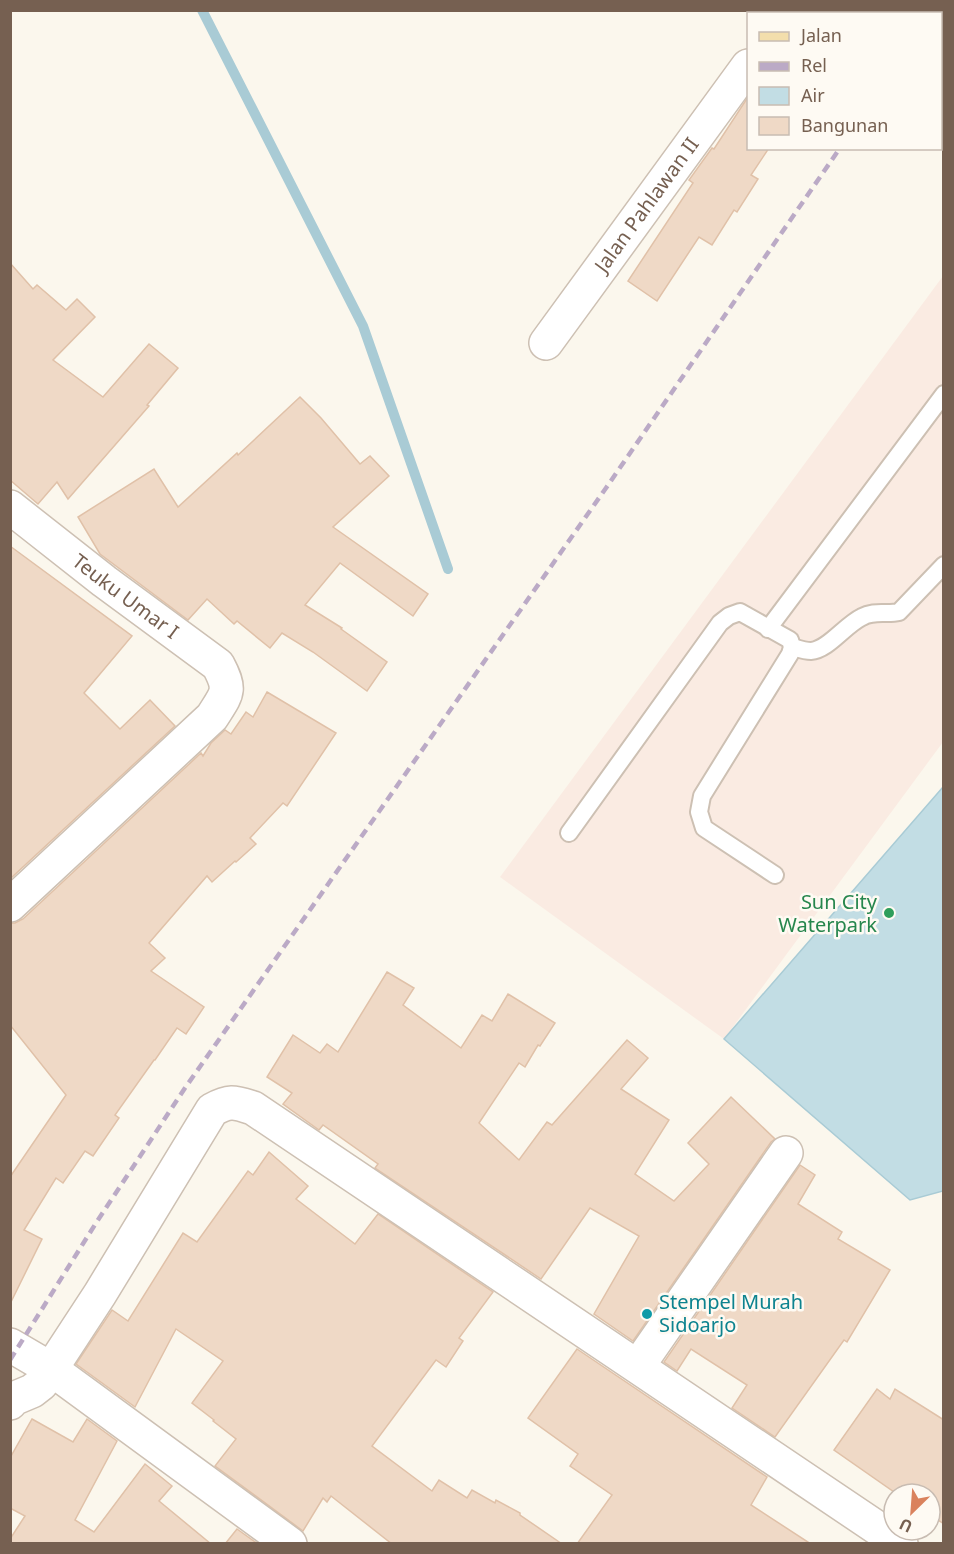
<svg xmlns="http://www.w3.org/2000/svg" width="954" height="1554" font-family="'Noto Sans',sans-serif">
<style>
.commercial{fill:#faebe2}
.water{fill:#c2dde4;stroke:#a9cbd5;stroke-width:1.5}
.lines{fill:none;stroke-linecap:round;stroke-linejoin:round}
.stream{stroke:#a9cbd5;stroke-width:10}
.building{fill:#efd9c6;stroke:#e0c1a8;stroke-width:1.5}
.lane-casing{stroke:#cdc0b3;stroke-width:20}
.street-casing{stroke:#cdc0b3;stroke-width:36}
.primary-casing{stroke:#d9d2ce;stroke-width:36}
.lane{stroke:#fff;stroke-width:16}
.street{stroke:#fff;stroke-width:33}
.primary{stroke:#f3deac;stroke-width:33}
.rail{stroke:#bbaac6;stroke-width:4.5;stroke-dasharray:9 6;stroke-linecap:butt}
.leisure-dot{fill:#2e9e5b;stroke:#fefaf3;stroke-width:2}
.culture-dot{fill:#0f9aa8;stroke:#fefaf3;stroke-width:2}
.labels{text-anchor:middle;stroke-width:5;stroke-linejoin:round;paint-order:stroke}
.street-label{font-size:20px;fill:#766051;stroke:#fefaf3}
.leisure-label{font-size:20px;fill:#27864d;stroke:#fefaf3;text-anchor:end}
.culture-label{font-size:20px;fill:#0d838f;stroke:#fefaf3;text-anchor:start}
</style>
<rect width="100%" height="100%" fill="#fbf7ed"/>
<path class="commercial" d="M943,276V742L724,1039L500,877Z"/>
<path class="water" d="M943,787V1191L910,1200L724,1039Z"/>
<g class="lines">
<path class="stream" d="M202,10L363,326L448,569"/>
</g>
<g class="building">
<path d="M748,97V148H769L751,175L758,179L737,212L734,210L712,245L699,237L657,301L628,281L693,183L689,180L712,148L714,149Z"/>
<path d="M10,263L33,289L37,285L66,310L77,299L95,317L53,360L103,397L149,344L178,368L147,405L149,406L68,499L57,482L38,504L10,480Z"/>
<path d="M300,397L321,418L360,464L370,456L389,476L333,527L428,594L413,616L340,563L305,605L342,628L341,629L387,662L367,691L313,652L282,633L270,648L237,621L234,624L207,599L188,620L100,554L78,517L154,469L178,507L237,453L238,455Z"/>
<path d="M10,546L132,636L84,693L120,729L150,700L175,726L10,879Z"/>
<path d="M267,692L336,733L287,806L283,803L250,838L256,844L236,862L235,861L212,882L207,876L149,943L165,958L151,971L204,1007L186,1034L177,1028L155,1060H154L115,1115L119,1118L93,1156L85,1151L63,1183L56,1178L24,1230L42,1239L10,1304V1177L66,1095L10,1025V923H15L23,919L201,753L203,756L211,743L225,730L231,734L246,712L253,717Z"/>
<path d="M387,972L414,988L403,1005L461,1048L482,1015L492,1021L508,994L555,1023L540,1046L538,1045L525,1067L519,1063L479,1123L519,1160L547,1122L552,1125L627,1040L648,1058L621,1089L669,1120L635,1174L674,1201L709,1164L688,1143L731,1097L775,1139L771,1142L633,1341L594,1314L639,1236L590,1208L541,1279L375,1168L378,1164L323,1125L319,1130L283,1104L292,1093L267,1077L293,1035L320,1053L327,1044L338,1052Z"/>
<path d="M269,1152L308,1186L296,1199L355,1244L378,1214L493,1292L459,1338L463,1341L446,1367L436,1360L372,1446L432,1491L439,1480L467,1498L472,1490L495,1503L496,1500L520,1513V1515L562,1544H392L331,1496L327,1502L323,1498L303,1531L215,1466L236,1439L213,1421L214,1420L192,1403L223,1361L176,1329L135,1407L76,1364L112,1310L128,1321L183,1233L197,1242L248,1171L253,1175Z"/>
<path d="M800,1165L815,1175L798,1204L842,1232L838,1239L890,1270L847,1342L844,1340L775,1437L732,1408L747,1385L691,1349L677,1371L664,1362Z"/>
<path d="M577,1349L767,1477L751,1505L811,1544H577L612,1495L570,1466L578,1454L528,1418Z"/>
<path d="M877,1389L890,1399L895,1389L944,1420V1524L930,1515V1494H897L834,1450Z"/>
<path d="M32,1419L73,1442L87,1419L117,1441L75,1520L94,1532L145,1464L172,1486L159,1501L211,1544H10V1539L25,1516L10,1508V1458Z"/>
<path d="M237,1529L258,1544H225Z"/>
</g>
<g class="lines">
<g class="lane-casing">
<g id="lane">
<path d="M768,629L944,394"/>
<path d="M792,647C799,649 805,651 811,651C828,650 845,625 862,617C874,610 887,615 899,612L944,565"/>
<path d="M569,833L720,623L729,616L740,612L790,640L792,647L790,654L702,796L699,812L704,828L775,875"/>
</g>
</g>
<g class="street-casing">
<g id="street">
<path d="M787,14L789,10"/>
<path id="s1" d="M546,343L748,66"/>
<path id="s2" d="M10,507L104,581L218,665C232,691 227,693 212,717L10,905"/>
<path d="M10,1345L51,1369L290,1544"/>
<path d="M638,1366L786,1153"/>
<path d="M10,1403L13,1399L32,1391L41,1384L51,1369L100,1294L212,1110C230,1100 234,1102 253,1108L901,1544"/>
</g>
</g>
<g class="primary-casing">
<g id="primary">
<path d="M845,10L849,14"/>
<path d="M922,10L925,14"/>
<path d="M940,84L944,86"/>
</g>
</g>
<use href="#lane" class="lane"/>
<use href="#street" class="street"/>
<use href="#primary" class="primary"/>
<g class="rail">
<path d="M935,14L937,10"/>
<path d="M10,1360L96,1223L185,1088L606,488L840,148"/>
</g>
</g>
<circle class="leisure-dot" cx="889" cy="913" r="6"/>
<circle class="culture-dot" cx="647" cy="1314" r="6"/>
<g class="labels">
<g class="street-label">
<text dy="7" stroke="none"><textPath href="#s1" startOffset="171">Jalan Pahlawan II</textPath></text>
<text dy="7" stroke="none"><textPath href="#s2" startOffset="146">Teuku Umar I</textPath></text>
</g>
<g class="leisure-label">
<text x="877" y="909">Sun City<tspan x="877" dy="23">Waterpark</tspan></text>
</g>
<g class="culture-label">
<text x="659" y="1309">Stempel Murah<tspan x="659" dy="23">Sidoarjo</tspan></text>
</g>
</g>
<rect width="954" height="1554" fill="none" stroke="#766051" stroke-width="24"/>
<rect x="747" y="12" width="195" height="138" fill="#fefaf3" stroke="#c8bcb2" stroke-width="1.5"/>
<rect x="759" y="32" width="30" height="9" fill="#f3deac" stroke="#c8bcb2" stroke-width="1.5"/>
<text x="801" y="42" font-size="18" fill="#766051">Jalan</text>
<rect x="759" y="62" width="30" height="9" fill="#bbaac6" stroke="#c8bcb2" stroke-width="1.5"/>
<text x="801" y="72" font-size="18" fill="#766051">Rel</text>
<rect x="759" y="87" width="30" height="18" fill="#c2dde4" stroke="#c8bcb2" stroke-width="1.5"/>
<text x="801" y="102" font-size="18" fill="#766051">Air</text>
<rect x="759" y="117" width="30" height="18" fill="#efd9c6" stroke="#c8bcb2" stroke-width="1.5"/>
<text x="801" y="132" font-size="18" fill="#766051">Bangunan</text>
<g transform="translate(912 1512) rotate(205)"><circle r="28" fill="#fefaf3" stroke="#c8bcb2" stroke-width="1.5"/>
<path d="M0-4.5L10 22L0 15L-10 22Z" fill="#da825d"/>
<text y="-9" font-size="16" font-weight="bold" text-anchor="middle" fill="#766051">U</text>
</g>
</svg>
